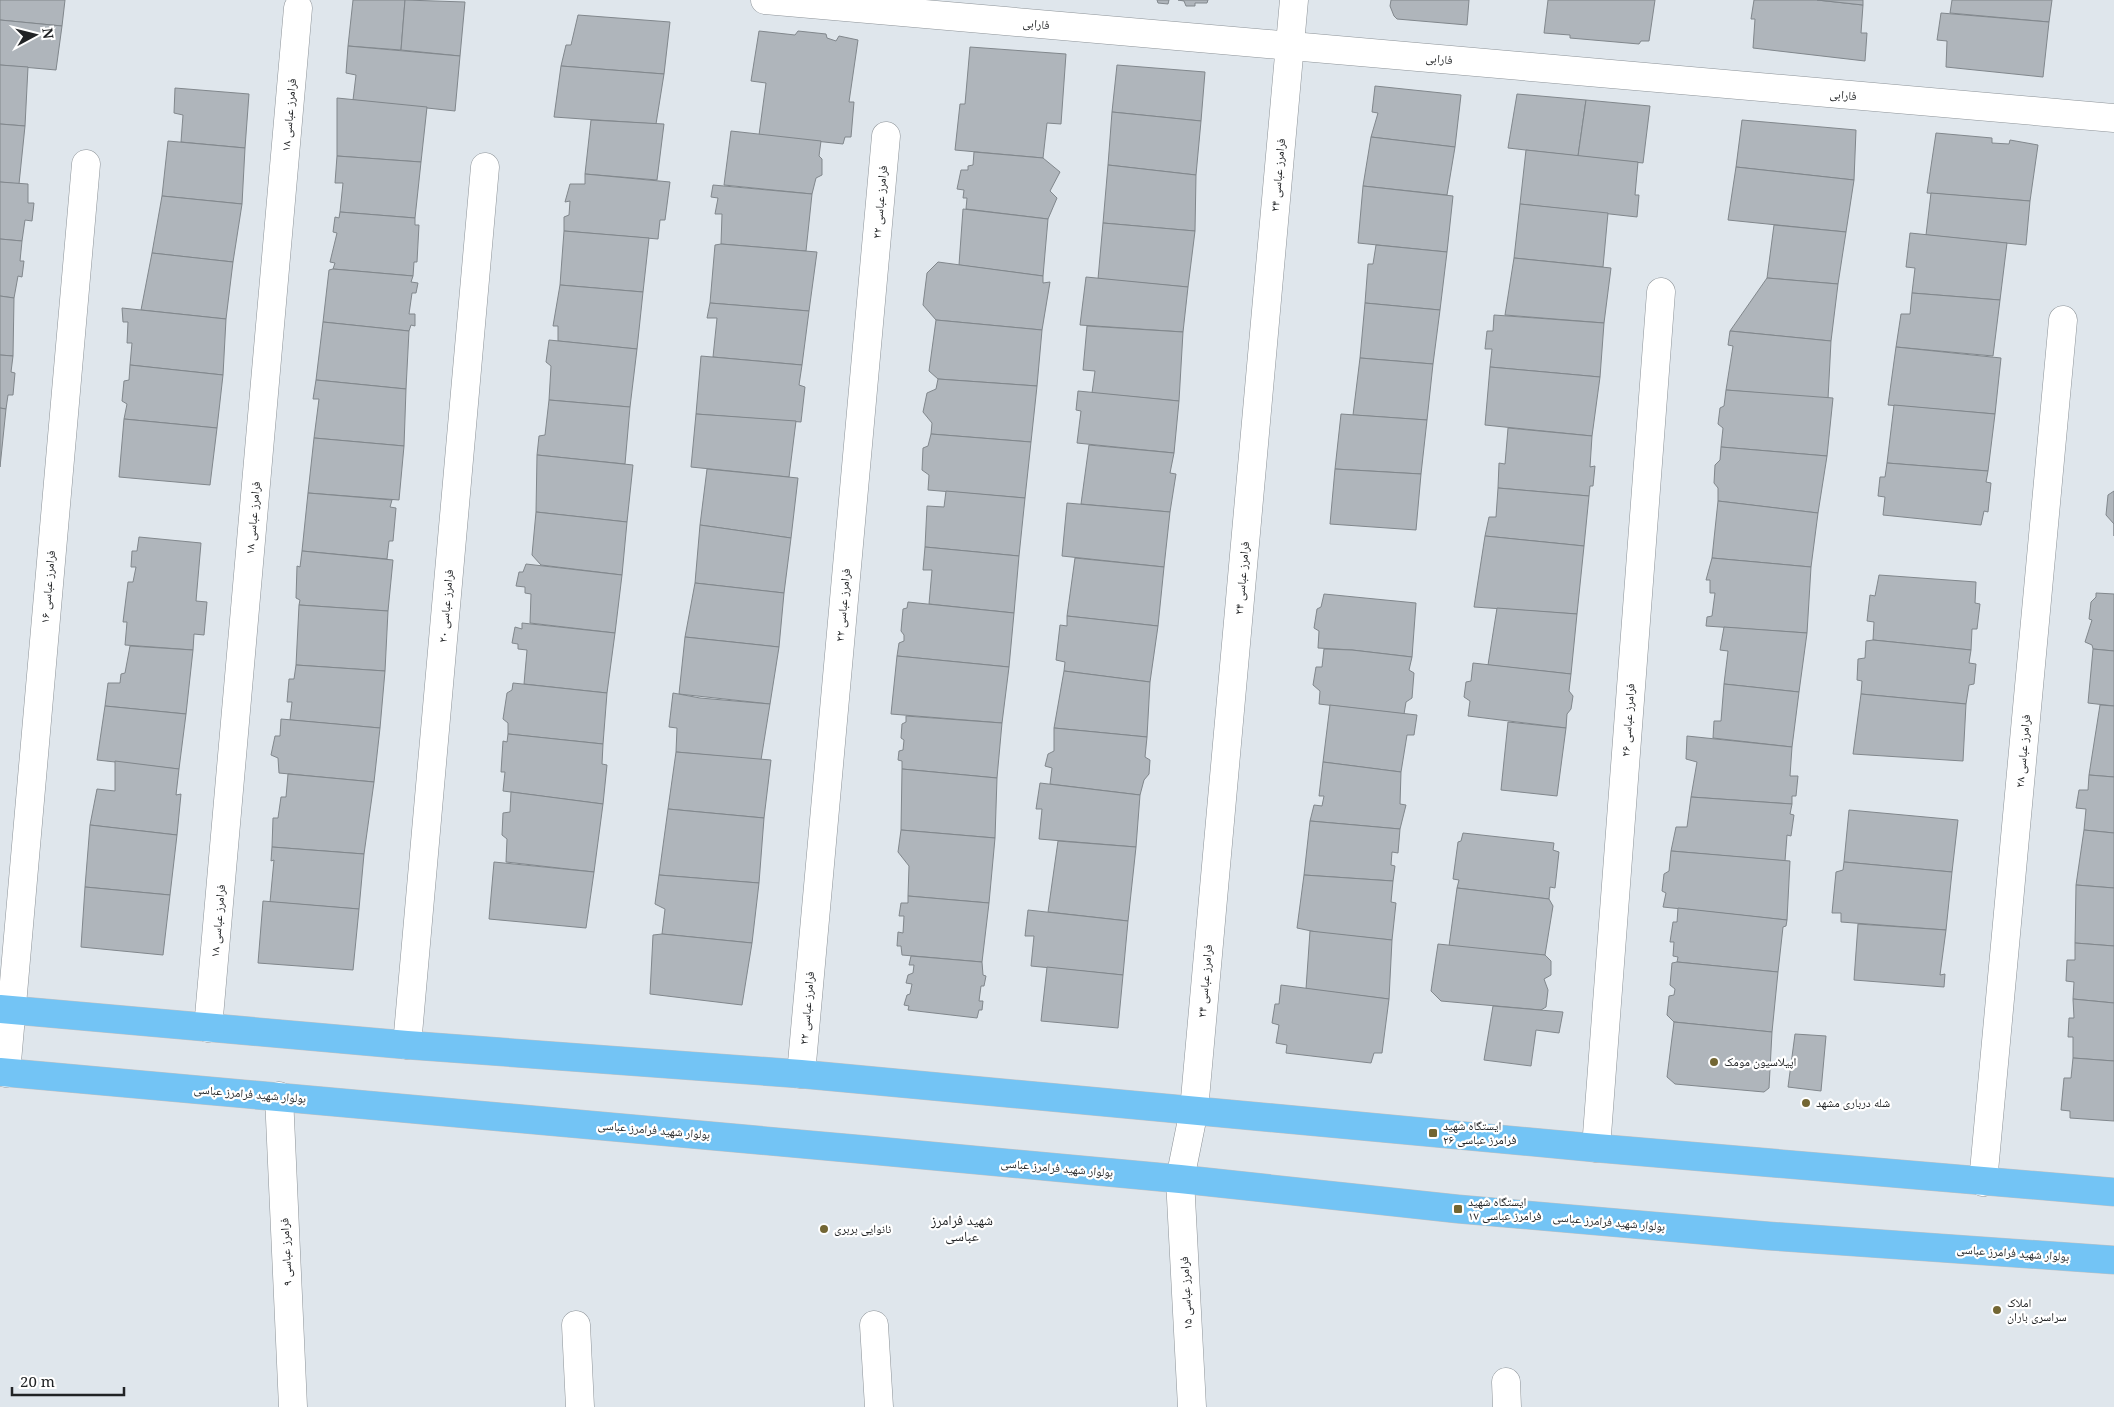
<svg xmlns="http://www.w3.org/2000/svg" width="2114" height="1407" font-family="'Noto Serif','Noto Naskh Arabic',serif">
<style>
.building{fill:#afb5bb;stroke:#81878c}
.lines{fill:none;stroke-linecap:round;stroke-linejoin:round}
.minor-casing{stroke:#8d9398;stroke-width:29}
.major-casing{stroke:#c1c1c2;stroke-width:29}
.minor{stroke:#fff;stroke-width:28}
.major{stroke:#73c4f5;stroke-width:28}
.poi-dot{fill:#736633;stroke:#fff;stroke-width:2}
.labels{text-anchor:middle;stroke-width:4.5;stroke-linejoin:round;paint-order:stroke}
.street-label{font-size:12px;fill:#212325;stroke:#fff}
.poi-label{font-size:12px;fill:#212325;stroke:#fff;text-anchor:start}
.neighbourhood-label{font-size:14px;fill:#212325;stroke:#fff}
</style>
<rect width="100%" height="100%" fill="#dfe6ec"/>
<g class="building">
<path d="M0,0H65L62,26L0,20Z"/>
<path d="M353,0H405L401,50L348,46Z"/>
<path d="M405,0L465,2L460,56L401,50Z"/>
<path d="M1157,0H1169L1168,4L1158,3Z"/>
<path d="M1178,0H1208L1207,3H1195V6H1186L1184,1Z"/>
<path d="M1391,0H1469L1467,25L1397,19L1394,16L1390,6Z"/>
<path d="M1548,0H1655L1649,41H1641L1639,44L1570,38V35L1544,33Z"/>
<path d="M1754,0H1817L1863,5L1861,33H1867L1865,61L1753,48L1755,19H1751Z"/>
<path d="M1817,0H1863V5Z"/>
<path d="M1952,0H2052L2049,22L1950,13Z"/>
<path d="M1941,13L2049,22L2043,77L1946,67L1947,41L1937,40Z"/>
<path d="M578,15L670,22L664,74L561,66L566,45H571Z"/>
<path d="M0,20L62,26L56,70L0,65Z"/>
<path d="M759,31L795,35L798,31L826,34L827,38L836,41L839,36L858,40L849,102H854L851,137H845L843,144L759,135L766,83L751,81Z"/>
<path d="M348,46L460,56L455,111L353,100L356,75L346,73Z"/>
<path d="M970,47L1066,54L1061,124L1047,123L1043,158L955,150L960,104H965Z"/>
<path d="M0,65L28,67L25,126L0,124Z"/>
<path d="M1117,65L1205,72L1201,121L1112,112Z"/>
<path d="M561,66L664,74L656,124L554,117Z"/>
<path d="M1375,86L1461,95L1455,147L1371,137L1378,113L1372,112Z"/>
<path d="M175,88L249,94L245,148L181,142L183,115L174,113Z"/>
<path d="M1517,94L1586,100L1578,156L1508,148Z"/>
<path d="M337,98L427,107L421,162L337,156Z"/>
<path d="M1586,100L1650,106L1643,163L1578,156Z"/>
<path d="M1112,112L1201,121L1196,175L1108,165Z"/>
<path d="M591,120L664,124L657,180L585,174Z"/>
<path d="M1742,120L1856,130L1854,180L1736,167Z"/>
<path d="M0,124L25,126L19,184L0,182Z"/>
<path d="M731,131L821,141L819,156L822,159V175L816,178L812,194L724,185Z"/>
<path d="M1936,133L1992,138V143L2009,144L2010,140L2038,145L2030,201L1927,193Z"/>
<path d="M1371,137L1455,147L1447,195L1363,186Z"/>
<path d="M168,141L245,148L242,204L162,196Z"/>
<path d="M1526,150L1638,162L1635,195H1639L1637,217L1520,204Z"/>
<path d="M974,152L1043,158L1060,172L1050,191L1057,198L1048,219L966,209L967,198H963L964,190L957,189L961,170H968V166L973,165Z"/>
<path d="M337,156L421,162L415,218L340,212L343,183H335Z"/>
<path d="M1108,165L1196,175L1195,231L1103,223Z"/>
<path d="M1736,167L1854,180L1846,232L1728,220Z"/>
<path d="M585,174L670,182L665,220H660L658,239L564,231V217L569,215L570,201L565,202L570,184H585Z"/>
<path d="M0,182L28,184V203H34L32,221L25,220L22,241L0,239Z"/>
<path d="M713,185L812,194L806,251L721,244L722,214H715L718,198L711,197Z"/>
<path d="M1363,186L1453,196L1447,252L1358,243Z"/>
<path d="M1931,193L2030,201L2026,245L1926,235Z"/>
<path d="M162,196L242,204L233,262L152,253Z"/>
<path d="M1520,204L1608,213L1603,267L1514,258Z"/>
<path d="M963,209L1048,219L1043,276L959,265Z"/>
<path d="M340,212L415,218V225H419L417,262H414L413,276L333,269L335,263L330,262L337,233L333,232L335,217L339,218Z"/>
<path d="M1103,223L1195,231L1188,287L1098,279Z"/>
<path d="M1774,225L1846,232L1838,284L1767,278Z"/>
<path d="M564,231L649,238L643,292L560,285Z"/>
<path d="M1910,233L2007,243L2000,300L1912,293L1915,268L1906,267Z"/>
<path d="M0,239L22,241L20,261H24L22,277L18,276L14,298L0,296Z"/>
<path d="M721,244L817,252L809,311L710,303L715,245Z"/>
<path d="M1376,245L1447,252L1440,310L1365,303L1368,264H1373Z"/>
<path d="M152,253L233,262L226,319L141,310Z"/>
<path d="M1514,258L1611,268L1604,323L1505,315Z"/>
<path d="M938,262L1043,276V283L1050,282L1042,330L936,320L923,305L927,273Z"/>
<path d="M333,269L413,276L411,282L418,283L416,293H412L409,314H415V326L411,325L409,331L323,322L329,270Z"/>
<path d="M1086,277L1188,287L1183,332L1080,325Z"/>
<path d="M1767,278L1838,284L1831,341L1730,331Z"/>
<path d="M560,285L643,292L637,349L558,341V326H553Z"/>
<path d="M1912,293L2000,300L1993,356L1896,347L1901,314H1910Z"/>
<path d="M0,296L14,298L13,356L0,355Z"/>
<path d="M710,303L809,311L802,365L713,357L717,318H707Z"/>
<path d="M1365,303L1440,310L1433,364L1360,358Z"/>
<path d="M122,308L226,319L223,375L130,365L132,343H127L128,322H123Z"/>
<path d="M1494,315L1604,323L1600,377L1490,367L1492,349H1485L1487,331H1493Z"/>
<path d="M936,320L1042,330L1037,386L938,379L929,371Z"/>
<path d="M323,322L409,331L406,389L316,380Z"/>
<path d="M1087,326L1183,332L1179,401L1092,393L1095,371L1083,370Z"/>
<path d="M1730,331L1831,341L1828,399L1726,390L1733,346L1728,345Z"/>
<path d="M549,340L637,349L630,407L549,400L551,366L546,362Z"/>
<path d="M1896,347L2001,358L1995,414L1888,405Z"/>
<path d="M0,355L13,356L11,372L15,373L13,395H8L6,409L0,408Z"/>
<path d="M701,356L802,365L799,385L805,387L801,422L696,414Z"/>
<path d="M1360,358L1433,364L1427,420L1353,415Z"/>
<path d="M130,365L223,375L217,428L124,419L127,404L122,401L124,381L129,380Z"/>
<path d="M1490,367L1600,377L1592,436L1485,425Z"/>
<path d="M938,379L1037,386L1031,442L931,434L932,423L923,412L927,393L936,389Z"/>
<path d="M316,380L406,389L404,446L314,438L319,399H313Z"/>
<path d="M1726,390L1833,398L1827,456L1721,447L1723,428L1718,424L1720,408L1724,406Z"/>
<path d="M1078,391L1179,401L1174,453L1077,443L1081,411L1076,410Z"/>
<path d="M549,400L630,407L625,464L537,455L539,436L545,435Z"/>
<path d="M1894,405L1995,414L1988,471L1887,463Z"/>
<path d="M0,408L6,409L0,467Z"/>
<path d="M696,414L796,421L789,477L691,467Z"/>
<path d="M1341,414L1427,420L1421,474L1335,469Z"/>
<path d="M124,419L217,428L210,485L119,477Z"/>
<path d="M1508,428L1592,436L1590,467L1595,466L1593,486H1590L1589,496L1498,488L1499,463L1505,464Z"/>
<path d="M931,434L1031,442L1025,498L928,490L929,475L922,470L923,448L928,446Z"/>
<path d="M314,438L404,446L399,500L308,493Z"/>
<path d="M1089,445L1174,453L1170,473L1176,474L1170,512L1081,504Z"/>
<path d="M1721,447L1827,456L1818,513L1718,501V488L1714,483L1715,465L1720,460Z"/>
<path d="M537,455L633,465L627,522L536,512Z"/>
<path d="M1887,463L1988,471L1986,482L1991,483L1988,512L1984,511L1981,525L1883,515L1885,497L1878,496L1880,477H1885Z"/>
<path d="M707,469L798,478L791,538L700,525Z"/>
<path d="M1335,469L1421,474L1416,530L1330,524Z"/>
<path d="M1498,488L1589,496L1584,546L1485,536L1489,517H1496Z"/>
<path d="M946,491L1025,498L1019,556L925,547L927,506L944,507Z"/>
<path d="M2114,491V536V524L2106,515L2108,495Z"/>
<path d="M308,493L392,500L390,507L396,508L393,541H389L387,559L302,551Z"/>
<path d="M1718,501L1818,513L1811,567L1712,558Z"/>
<path d="M1067,503L1170,512L1164,567L1062,556Z"/>
<path d="M536,512L627,522L622,575L541,565L532,555Z"/>
<path d="M700,525L791,538L784,593L695,583Z"/>
<path d="M1485,536L1584,546L1577,614L1474,607Z"/>
<path d="M139,537L201,543L196,601L207,602L204,635L194,634L193,650L125,645L127,622H123L128,582H133L136,567H131L132,551H137Z"/>
<path d="M925,547L1019,556L1014,613L929,604L932,570H923Z"/>
<path d="M302,551L393,560L388,611L299,605L300,600L296,598L297,566L300,567Z"/>
<path d="M1075,558L1164,567L1158,626L1067,616Z"/>
<path d="M1712,558L1811,567L1807,633L1706,626L1707,617L1712,616L1715,593H1710V580H1706Z"/>
<path d="M526,564L622,575L615,633L530,623L531,594L525,593V587L516,586L519,572H523Z"/>
<path d="M1879,575L1976,582L1975,603L1980,604L1977,629H1972L1971,650L1873,640L1874,622L1867,621L1870,595L1875,596Z"/>
<path d="M695,583L784,593L779,647L685,637Z"/>
<path d="M2096,593L2114,594V651L2093,649L2092,645L2085,642L2092,620L2089,619L2091,602L2096,597Z"/>
<path d="M1324,594L1416,603L1412,657L1352,650L1318,648L1319,631L1314,628L1317,609L1321,607Z"/>
<path d="M908,602L1014,613L1009,667L897,656L899,643L904,641V635L901,631L903,609L907,608Z"/>
<path d="M299,605L388,611L385,671L296,665Z"/>
<path d="M1497,608L1577,614L1571,674L1488,665Z"/>
<path d="M1067,616L1158,626L1150,682L1064,671L1065,662L1056,660L1060,625L1067,626Z"/>
<path d="M522,623L615,633L607,693L524,684L527,650L518,649V644L512,643L515,627L522,629Z"/>
<path d="M1724,627L1807,633L1799,692L1724,684L1728,651L1720,650Z"/>
<path d="M685,637L779,647L770,704L679,694Z"/>
<path d="M1873,640L1971,650L1969,663L1976,664L1974,684L1969,685L1966,704L1861,694L1862,681L1857,680L1858,659L1865,658L1866,641Z"/>
<path d="M130,646L193,650L186,714L105,706L108,683H120L121,674L125,673Z"/>
<path d="M1324,649L1352,650L1412,657L1409,670L1414,673L1412,698L1406,702L1404,714L1319,704L1320,691L1313,685L1316,667H1322Z"/>
<path d="M2093,649L2114,651V706L2088,703Z"/>
<path d="M897,656L1009,667L1002,723L891,714Z"/>
<path d="M1473,663L1571,674L1569,691L1573,696L1571,709L1567,714L1566,728L1468,716L1470,701L1464,697L1466,682L1471,681Z"/>
<path d="M296,665L385,671L380,728L290,720L292,702H287L289,679H294Z"/>
<path d="M1064,671L1150,682L1147,737L1054,728Z"/>
<path d="M513,683L607,693L603,744L508,734V723L503,719L507,693L512,690Z"/>
<path d="M1724,684L1799,692L1792,747L1713,738L1714,721H1721Z"/>
<path d="M673,693L700,698L770,704L761,760L676,752L677,728L669,727Z"/>
<path d="M1861,694L1966,704L1963,761L1853,754Z"/>
<path d="M1330,705L1417,715L1414,735H1407L1401,772L1323,762Z"/>
<path d="M2100,705L2114,706V777L2089,775Z"/>
<path d="M105,706L186,714L179,769L97,760Z"/>
<path d="M906,716L1002,723L997,778L902,769V761L898,760L899,751L903,750L904,740L901,738L902,724L906,722Z"/>
<path d="M281,719L380,728L374,782L279,773L278,758L271,755L275,736H280Z"/>
<path d="M1508,722L1566,728L1557,796L1501,790Z"/>
<path d="M1054,728L1147,737L1145,757L1150,760L1149,774L1144,780L1140,795L1050,784L1052,768L1045,766L1048,754L1054,751Z"/>
<path d="M508,734L603,744L602,764L607,765L603,804L503,791L505,772H501L503,741L507,742Z"/>
<path d="M1687,736L1792,747L1790,776H1798L1796,796H1792V804L1691,797L1697,762L1686,759Z"/>
<path d="M676,752L771,760L764,818L668,809Z"/>
<path d="M115,761L179,769L176,795L181,794L177,835L90,825L97,789L115,791Z"/>
<path d="M1323,762L1401,772L1400,804L1406,805L1400,829L1310,821L1314,805L1322,806L1324,796H1319Z"/>
<path d="M902,769L997,778L995,838L901,830Z"/>
<path d="M288,774L374,782L364,854L272,847L273,818H278L281,797H286Z"/>
<path d="M2089,775L2114,777V833L2084,830L2086,809L2076,808L2079,790H2088Z"/>
<path d="M1040,783L1140,795L1136,847L1039,839L1042,809H1036Z"/>
<path d="M511,792L603,804L594,872L506,862L507,839L502,835L503,813L510,812Z"/>
<path d="M1691,797L1792,804L1790,814L1794,815L1791,836L1787,835L1785,861L1671,851L1676,827H1687Z"/>
<path d="M668,809L764,818L759,883L659,875Z"/>
<path d="M1849,810L1958,820L1952,872L1844,862Z"/>
<path d="M1310,821L1400,829L1398,853L1392,852L1391,865L1395,866L1393,881L1304,875Z"/>
<path d="M90,825L177,835L170,895L85,887Z"/>
<path d="M901,830L995,838L989,903L908,896L909,866L898,852Z"/>
<path d="M2084,830L2114,833V888L2076,885Z"/>
<path d="M1463,833L1554,843L1553,850L1559,852L1555,888L1550,887L1549,899L1457,888L1459,880L1453,879L1458,842L1461,841Z"/>
<path d="M1058,841L1136,847L1128,921L1048,912Z"/>
<path d="M272,847L364,854L359,909L270,902L274,860L271,861Z"/>
<path d="M1671,851L1790,861L1787,920L1663,907L1666,893L1662,891L1664,874L1669,871Z"/>
<path d="M494,862L594,872L586,928L489,919Z"/>
<path d="M1844,862L1952,872L1946,930L1841,922V913H1832L1836,872L1843,870Z"/>
<path d="M659,875L759,883L752,943L662,934L665,909L655,904Z"/>
<path d="M1304,875L1393,881L1391,902L1396,903L1392,940L1321,933L1297,928Z"/>
<path d="M2076,885L2114,888V946L2075,943Z"/>
<path d="M85,887L170,895L163,955L81,947Z"/>
<path d="M1457,888L1549,899L1553,906L1545,955L1449,946Z"/>
<path d="M908,896L989,903L982,962L902,955L901,946H897L898,932L903,933L904,916H899L901,903H908Z"/>
<path d="M263,901L359,909L353,970L258,963Z"/>
<path d="M1678,908L1787,920L1786,926L1783,927L1778,972L1677,962L1678,957L1673,956L1674,942H1670L1673,922H1677Z"/>
<path d="M1028,910L1128,921L1123,975L1031,966L1034,936H1025Z"/>
<path d="M1858,924L1946,930L1940,975L1945,974L1944,987L1854,980Z"/>
<path d="M1310,931L1392,940L1389,999L1306,989Z"/>
<path d="M662,934L752,943L742,1005L650,994L653,935Z"/>
<path d="M2075,943L2114,946V1003L2073,999L2074,982L2066,981L2067,960H2075Z"/>
<path d="M1438,944L1545,955L1551,961V975L1544,979L1548,990L1546,1007L1541,1010L1441,1001L1431,991Z"/>
<path d="M911,956L982,962L983,975L986,976L984,986H981L979,1001H983L982,1010H979L977,1018L908,1010L909,1006L904,1005L907,995L910,994L912,984L906,983L908,975L913,973L914,965H909Z"/>
<path d="M1677,962L1778,972L1772,1032L1674,1022L1667,1015L1669,996L1674,995L1675,989L1670,985L1672,963Z"/>
<path d="M1047,967L1123,975L1118,1028L1041,1021Z"/>
<path d="M1281,985L1389,999L1382,1053H1374L1371,1063L1286,1053L1287,1045L1276,1043L1279,1025L1272,1023L1275,1004H1279Z"/>
<path d="M2073,999L2114,1003V1061L2073,1058V1037H2068L2069,1018H2074Z"/>
<path d="M1493,1006L1563,1012L1559,1033L1536,1030L1531,1066L1484,1060Z"/>
<path d="M1674,1022L1772,1032L1769,1088L1764,1092L1675,1084L1667,1077Z"/>
<path d="M1795,1034L1826,1036L1821,1091L1788,1087Z"/>
<path d="M2073,1058L2114,1061V1121L2070,1118V1111L2061,1110L2064,1078H2071Z"/>
</g>
<g class="lines">
<g class="minor-casing">
<g id="minor">
<path d="M765,0L2114,118"/>
<path d="M208,1028L298,8"/>
<path d="M407,1045L485,167"/>
<path d="M6,1073L86,164"/>
<path d="M801,1074L886,136"/>
<path d="M279,1096L293,1407"/>
<path d="M1596,1148L1661,292"/>
<path d="M1983,1182L2063,320"/>
<path d="M576,1325L580,1407"/>
<path d="M874,1325L879,1407"/>
<path d="M1506,1382L1507,1407"/>
<path d="M1192,1407L1180,1179L1194,1110L1294,0"/>
</g>
</g>
<g class="major-casing">
<g id="major">
<path d="M0,1009L407,1045L801,1074L1596,1148L2114,1192"/>
<path d="M0,1072L868,1150L1180,1179L1458,1209L1769,1236L2114,1260"/>
</g>
</g>
<use href="#minor" class="minor"/>
<use href="#major" class="major"/>
</g>
<g class="poi-dot">
<circle cx="1714" cy="1062" r="5"/>
<circle cx="1806" cy="1103" r="5"/>
<rect x="1428" y="1128" width="10" height="10" rx="2.5"/>
<rect x="1453" y="1204" width="10" height="10" rx="2.5"/>
<circle cx="824" cy="1229" r="5"/>
<circle cx="1997" cy="1310" r="5"/>
</g>
<g class="labels">
<g class="street-label">
<text transform="translate(1036 24) rotate(5)" y="4">فارابی</text>
<text transform="translate(1439 59) rotate(5)" y="4">فارابی</text>
<text transform="translate(1843 95) rotate(5)" y="4">فارابی</text>
<text transform="translate(289 115) rotate(-85)" y="4">فرامرز عباسی ۱۸</text>
<text transform="translate(1278 175) rotate(-85)" y="4">فرامرز عباسی ۲۴</text>
<text transform="translate(880 202) rotate(-85)" y="4">فرامرز عباسی ۲۲</text>
<text transform="translate(253 518) rotate(-85)" y="4">فرامرز عباسی ۱۸</text>
<text transform="translate(1242 578) rotate(-85)" y="4">فرامرز عباسی ۲۴</text>
<text transform="translate(48 587) rotate(-85)" y="4">فرامرز عباسی ۱۶</text>
<text transform="translate(843 605) rotate(-85)" y="4">فرامرز عباسی ۲۲</text>
<text transform="translate(446 606) rotate(-85)" y="4">فرامرز عباسی ۲۰</text>
<text transform="translate(1628 720) rotate(-86)" y="4">فرامرز عباسی ۲۶</text>
<text transform="translate(2023 751) rotate(-85)" y="4">فرامرز عباسی ۲۸</text>
<text transform="translate(218 921) rotate(-85)" y="4">فرامرز عباسی ۱۸</text>
<text transform="translate(1205 981) rotate(-85)" y="4">فرامرز عباسی ۲۴</text>
<text transform="translate(807 1008) rotate(-85)" y="4">فرامرز عباسی ۲۲</text>
<text transform="translate(250 1094) rotate(5)" y="4">بولوار شهید فرامرز عباسی</text>
<text transform="translate(654 1130) rotate(5)" y="4">بولوار شهید فرامرز عباسی</text>
<text transform="translate(1057 1168) rotate(5)" y="4">بولوار شهید فرامرز عباسی</text>
<text transform="translate(1609 1222) rotate(5)" y="4">بولوار شهید فرامرز عباسی</text>
<text transform="translate(286 1252) rotate(-93)" y="4">فرامرز عباسی ۹</text>
<text transform="translate(2013 1253) rotate(4)" y="4">بولوار شهید فرامرز عباسی</text>
<text transform="translate(1186 1293) rotate(-93)" y="4">فرامرز عباسی ۱۵</text>
</g>
<g class="poi-label">
<text x="1724" y="1066">اپیلاسیون مومک</text>
<text x="1816" y="1107">شله درباری مشهد</text>
<text x="1443" y="1130">ایستگاه شهید<tspan x="1443" dy="14">فرامرز عباسی ۲۶</tspan></text>
<text x="1468" y="1206">ایستگاه شهید<tspan x="1468" dy="14">فرامرز عباسی ۱۷</tspan></text>
<text x="834" y="1233">نانوایی بربری</text>
<text x="2007" y="1307">املاک<tspan x="2007" dy="14">سراسری باران</tspan></text>
</g>
<g class="neighbourhood-label">
<text x="962" y="1225">شهید فرامرز<tspan x="962" dy="16">عباسی</tspan></text>
</g>
</g>
<g transform="translate(35 35) rotate(83)" stroke="#ffffff" stroke-width="4" paint-order="stroke">
<path d="M0-4L9 19L0 12L-9 19Z" fill="#212325"/>
<text y="-8" font-size="14" font-weight="bold" text-anchor="middle" fill="#212325">N</text>
</g>
<path d="M12 1387v8h112v-8" fill="none" stroke="#212325" stroke-width="2.5"/>
<text x="20" y="1387" font-size="15" fill="#212325" stroke="#ffffff" stroke-width="4" paint-order="stroke">20 m</text>
</svg>
